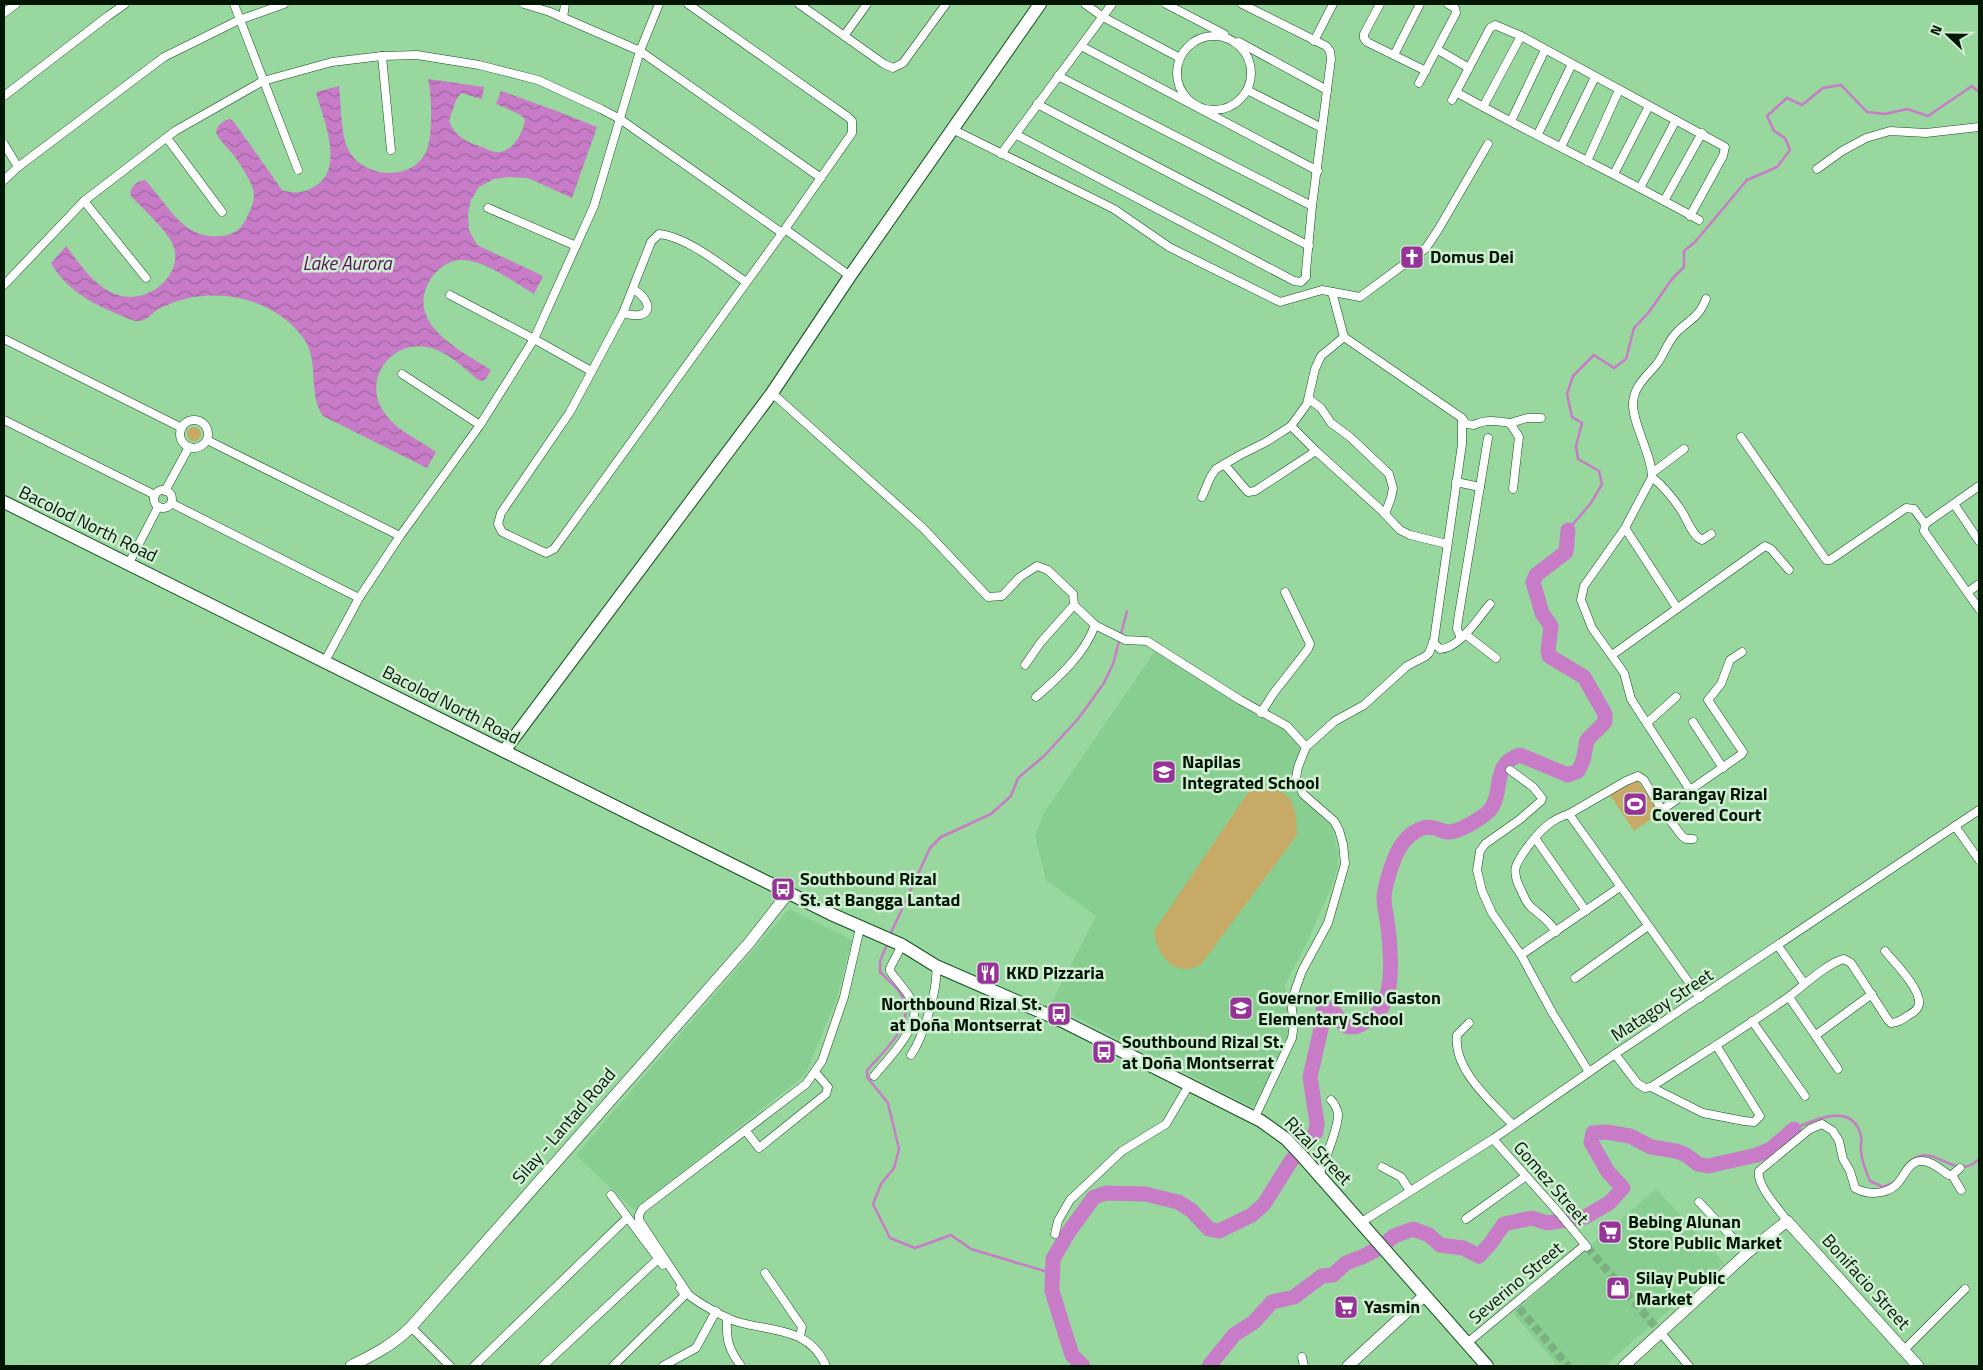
<svg xmlns="http://www.w3.org/2000/svg" width="1983" height="1370" font-family="'Titillium Web',sans-serif">
<style>
.built{fill:#88ce90}
.grass{fill:#c7aa66}
.water{fill:url(#water-waves)}
.lines{fill:none;stroke-linecap:round;stroke-linejoin:round}
.stream{stroke:#c87cc8;stroke-width:2.5}
.river{stroke:#c87cc8;stroke-width:15}
.street-tunnel{stroke:#7ab17f;stroke-width:8;stroke-dasharray:8 4;stroke-linecap:butt}
.street-casing{stroke:#10511f;stroke-width:9}
.secondary-casing{stroke:#10511f;stroke-width:12}
.primary-casing{stroke:#10511f;stroke-width:14}
.street{stroke:#fff;stroke-width:8}
.secondary{stroke:#fff;stroke-width:11}
.primary{stroke:#fff;stroke-width:12}
.labels{text-anchor:middle;stroke-width:5;stroke-linejoin:round;paint-order:stroke}
.poi-label{font-size:18px;font-weight:bold;fill:#011704;stroke:#d0efd2;text-anchor:start}
.street-label{font-size:18px;fill:#011704;stroke:#d0efd2}
.water-label{font-size:19px;font-style:italic;fill:#59135b;stroke:#d0efd2}
</style>
<defs>
<pattern id="water-waves" width="16" height="10" patternUnits="userSpaceOnUse" patternTransform="scale(1.25)"><rect width="16" height="10" fill="#c87cc8"/><path d="M0 5q4-4 8 0t8 0" fill="none" stroke="#a065a0"/></pattern>
</defs>
<rect width="100%" height="100%" fill="#98d79e"/>
<g class="built">
<path d="M1155,651L1286,731L1298,744L1301,752L1292,775L1299,792L1330,821L1338,851L1337,869L1330,891L1309,938L1285,985L1292,1032L1259,1103L1252,1107L1051,1004L1096,916L1046,880L1035,836L1044,813Z"/>
<path d="M789,909L852,940L837,998L805,1075L634,1210L576,1155Z"/>
<path d="M1656,1189L1724,1263L1604,1366H1558L1513,1313Z"/>
</g>
<g class="grass">
<circle cx="194" cy="434" r="7"/>
<path d="M1636,778L1660,813L1634,831L1610,795Z"/>
<path d="M1261,787C1267,789 1275,789 1281,792C1296,798 1297,821 1297,835L1202,963C1177,981 1156,955 1154,931L1251,788Z"/>
</g>
<path class="water" d="M428,79L484,87L482,99L461,93L456,100L449,121C456,138 469,143 485,148C488,150 493,152 496,152C512,154 524,132 525,119L519,114L496,104L501,91L557,111L597,127L572,198L528,178L509,177L494,179L479,187L471,200L468,214L469,230L477,245L543,276L534,294C515,283 482,258 461,260C448,260 436,270 430,280C404,324 461,351 491,370L486,379L481,381L477,379C462,366 446,350 426,347C391,341 364,378 382,409C394,430 417,438 436,452L427,468L323,416C307,393 320,362 304,339C275,298 217,286 172,303C168,305 162,307 158,309C150,315 146,322 135,321C103,309 68,294 51,263L66,246C80,264 94,286 115,294C149,308 190,270 170,239C160,224 143,209 131,196C129,187 137,181 145,180C168,204 183,241 222,236C233,235 241,229 246,219C251,209 257,198 252,186C248,176 239,162 232,153C226,146 219,140 216,132C217,125 224,120 230,119L234,122L282,190C293,194 302,193 312,188C347,171 323,119 316,92L339,86C341,102 341,133 347,147C360,178 411,183 426,152C433,137 432,95 428,79Z"/>
<g class="lines">
<g class="stream">
<path d="M1568,530L1591,503L1602,484L1599,471L1578,459L1576,446L1582,423L1572,417L1567,394L1573,376L1594,355L1614,368L1626,359L1634,328L1649,312L1672,279L1684,267V251L1695,242L1747,180L1777,167L1790,150L1785,138L1774,131L1767,116L1787,98L1802,105L1823,88L1841,85L1867,112L1885,114L1907,109L1928,116L1972,86L1979,92"/>
<path d="M890,935L930,848L941,837L991,814L1011,796L1018,778L1044,756L1078,719L1104,683L1113,664L1127,611"/>
<path d="M888,942L880,961V972C887,979 895,986 901,994C919,1020 883,1053 867,1070V1077L888,1103L899,1149L894,1168L881,1184L873,1204L890,1238L915,1248L951,1235L971,1249L1051,1273"/>
<path d="M1794,1129C1814,1120 1853,1101 1861,1136C1862,1141 1860,1146 1861,1151C1862,1162 1866,1172 1870,1181L1883,1187L1895,1182"/>
<path d="M1905,1167C1932,1133 1953,1186 1979,1159"/>
</g>
<g class="river">
<path d="M1083,1366L1072,1355L1052,1291L1053,1259L1068,1233L1094,1197L1106,1193L1145,1194L1178,1202L1191,1210L1209,1229L1219,1231L1252,1215L1264,1204L1291,1161L1316,1132L1317,1123L1310,1077L1321,1029L1323,1011L1332,1009C1337,1014 1339,1022 1346,1026C1354,1029 1361,1025 1367,1021C1397,1007 1391,955 1388,927C1387,918 1384,907 1384,897C1385,884 1393,859 1400,847C1407,836 1421,824 1434,828C1439,829 1444,832 1449,832C1459,832 1482,818 1489,811C1505,793 1490,764 1520,755L1568,775L1578,771L1583,761L1587,740L1605,722V714L1584,677L1549,656L1548,651L1551,626L1542,613L1533,582L1536,575L1566,552L1568,530"/>
<path d="M1209,1366L1234,1335L1254,1322L1272,1302L1294,1297L1322,1276L1333,1275L1346,1263L1362,1257L1381,1247L1394,1236L1413,1229L1429,1235L1440,1245L1463,1248L1479,1256L1490,1244L1504,1224L1532,1218L1547,1223L1585,1217L1609,1203L1623,1188L1608,1172L1591,1142L1593,1133L1606,1132L1630,1136L1651,1147L1676,1151L1686,1155L1698,1164L1708,1166L1757,1155L1771,1149L1794,1129"/>
</g>
<g class="street-tunnel">
<path d="M1587,1247L1660,1332"/>
<path d="M1519,1308L1568,1366"/>
</g>
<g class="street-casing">
<g id="street">
<path d="M234,4L298,170"/>
<path d="M524,4L550,12L640,51L821,178"/>
<path d="M688,4L848,117L852,121V133L785,229L554,549L546,553L502,532L498,524L501,513L570,412L623,313L651,242L659,234C688,237 722,266 746,282"/>
<path d="M799,4L884,64L893,68L903,63L946,4"/>
<path d="M1085,4L1103,17L1180,58"/>
<path d="M1166,4L1224,34"/>
<path d="M1380,4L1364,34V38L1367,42L1426,71"/>
<path d="M4,13L16,4"/>
<path d="M563,18L565,4"/>
<circle cx="1214" cy="73" r="37"/>
<path d="M844,36L867,4"/>
<path d="M1314,41L1333,4"/>
<path d="M1239,42L1327,90"/>
<path d="M1081,46L1318,171"/>
<path d="M1438,50L1469,68"/>
<path d="M1394,55L1420,4"/>
<path d="M382,56L391,150"/>
<path d="M1058,76L1312,206"/>
<path d="M1419,83L1456,13L1455,8L1448,4"/>
<path d="M1247,90L1322,128"/>
<path d="M1456,92C1536,137 1619,175 1699,220"/>
<path d="M4,96L108,16L125,4"/>
<path d="M1452,100L1490,28L1495,25L1521,36L1725,147L1723,156L1690,216"/>
<path d="M1037,104L1309,246"/>
<path d="M1483,107L1521,36"/>
<path d="M1511,121L1545,50"/>
<path d="M954,130L1114,209L1169,247L1280,302L1322,290L1360,297L1426,248L1438,230L1488,144"/>
<path d="M1538,134L1572,64"/>
<path d="M1017,135L1294,281L1301,282L1306,277V271L1312,206L1331,59L1330,51L1326,46L1242,4"/>
<path d="M167,138L222,212"/>
<path d="M4,144L18,167"/>
<path d="M1561,147L1595,77"/>
<path d="M1001,154L1112,4"/>
<path d="M1587,161L1619,90"/>
<path d="M1817,169L1842,151L1866,138L1890,131L1926,133L1979,127"/>
<path d="M1614,174L1649,106"/>
<path d="M4,180L18,167L164,57L239,20L284,4"/>
<path d="M1640,188L1676,120"/>
<path d="M84,201L146,278"/>
<path d="M1664,201L1702,133"/>
<path d="M488,208L576,246"/>
<path d="M785,229L850,276"/>
<path d="M4,285L84,201L175,131L263,81L332,62L382,56L417,55L479,65L538,80L601,109L620,119L782,233"/>
<path d="M450,295L534,339L591,371"/>
<path d="M623,313C651,322 656,303 633,289"/>
<path d="M4,339L182,428"/>
<path d="M402,374L480,425"/>
<path d="M772,393L923,528L988,597L1002,596L1020,577L1037,566L1048,570L1073,594L1074,605L1095,625C1085,654 1058,678 1036,697"/>
<path d="M1309,399L1321,408L1331,423L1350,437L1389,474L1393,488L1391,498L1385,514"/>
<path d="M1462,418L1466,424L1474,425C1485,419 1498,421 1510,423L1519,437L1513,489"/>
<path d="M4,420L155,495"/>
<circle cx="194" cy="434" r="14"/>
<path d="M1510,423L1527,418H1541"/>
<path d="M1741,437L1826,560H1830L1906,508L1914,509L1925,524L1979,486"/>
<path d="M207,440L400,536"/>
<path d="M1316,451L1381,510L1400,530L1410,535L1447,544"/>
<path d="M1224,464L1248,492L1255,491L1316,451L1291,426"/>
<path d="M1652,473L1684,449"/>
<path d="M1652,477C1663,486 1673,498 1681,510C1687,519 1692,536 1702,540L1711,534"/>
<path d="M1456,482L1480,487"/>
<circle cx="163" cy="499" r="9"/>
<path d="M165,491L189,447"/>
<path d="M1202,497L1211,476L1216,469L1240,455L1266,442L1291,426L1307,404L1315,369L1321,356L1344,337"/>
<path d="M171,503L359,598"/>
<path d="M1954,504L1979,541"/>
<path d="M1925,524L1924,531L1979,609"/>
<path d="M1625,528L1677,608"/>
<path d="M129,563L158,507"/>
<path d="M1968,592L1979,584"/>
<path d="M1095,625L1125,640L1147,641L1240,700L1287,726L1306,747"/>
<path d="M1465,634L1496,658"/>
<path d="M1461,638L1457,629L1458,620L1488,438"/>
<path d="M1433,642L1440,649C1459,649 1479,617 1490,604"/>
<path d="M1612,655L1765,546L1771,549L1789,570"/>
<path d="M325,661L359,598L400,536L480,425L534,339L594,206L640,51L659,4"/>
<path d="M1025,665L1041,642L1074,605"/>
<path d="M1261,713L1273,694L1308,649L1310,644L1285,592"/>
<path d="M1693,722L1723,768"/>
<path d="M1647,723L1676,697"/>
<path d="M1510,770L1533,787L1542,798L1541,801L1519,820L1485,844L1480,851L1477,870L1482,891L1492,913L1521,955L1553,1014L1589,1072"/>
<path d="M1690,790L1742,754L1743,752L1708,700L1721,684L1730,660L1742,652"/>
<path d="M1662,810L1682,836L1686,839H1693"/>
<path d="M1955,826L1979,860"/>
<path d="M1535,838L1586,911"/>
<path d="M1556,932C1549,920 1540,915 1531,907C1526,903 1524,896 1521,890C1510,869 1516,863 1529,845C1540,831 1551,819 1569,814"/>
<path d="M1778,946L1804,983"/>
<path d="M1521,955L1620,887"/>
<path d="M1575,978L1648,926"/>
<path d="M1789,997L1838,1069"/>
<path d="M1700,998L1569,814L1626,781L1638,776L1644,780L1662,810L1690,790L1631,699L1624,673L1592,628L1581,600L1584,586L1625,528L1652,477C1652,455 1632,423 1633,403C1634,386 1646,377 1656,365C1665,354 1668,339 1679,330C1693,317 1698,318 1706,299"/>
<path d="M1752,1021L1805,1096"/>
<path d="M1469,1023L1457,1035C1453,1070 1491,1101 1512,1124"/>
<path d="M1816,1035L1872,994"/>
<path d="M1615,1054L1637,1083L1645,1088L1651,1087C1696,1058 1743,1029 1787,998C1801,988 1827,963 1844,959L1851,963L1888,1020L1891,1023C1898,1023 1903,1019 1909,1015C1913,1013 1918,1009 1919,1004C1921,989 1894,962 1885,951"/>
<path d="M911,1055C923,1038 939,986 936,966"/>
<path d="M874,1076C887,1060 922,1026 913,1003C908,992 897,981 890,971V968L902,945"/>
<path d="M1651,1087L1703,1113L1744,1121L1754,1122L1760,1116L1716,1045"/>
<path d="M1254,1119L1292,1038L1294,1024L1291,1002L1302,971L1328,923L1345,864L1343,844L1339,830L1334,821L1303,794L1296,778L1298,767L1306,747L1335,721L1364,705L1407,666L1426,656L1429,653L1434,640L1462,444V418L1344,337L1332,292"/>
<path d="M746,1131L759,1148L826,1094L828,1087L815,1072"/>
<path d="M1493,1139L1559,1213L1587,1247"/>
<path d="M1382,1167L1401,1177L1410,1191"/>
<path d="M1319,1175C1324,1162 1339,1127 1338,1114C1337,1109 1334,1103 1331,1100"/>
<path d="M1952,1175L1961,1190"/>
<path d="M611,1195L663,1265"/>
<path d="M1699,1202L1747,1253"/>
<path d="M1466,1219L1526,1176"/>
<path d="M1787,1221C1779,1209 1756,1185 1759,1171L1810,1129L1822,1124L1833,1131L1839,1141L1843,1159L1850,1171L1855,1188C1867,1195 1885,1195 1896,1185C1904,1178 1908,1161 1921,1161C1931,1160 1941,1170 1949,1175H1952L1960,1168"/>
<path d="M1360,1223L1493,1139L1615,1054L1979,810"/>
<path d="M1055,1234L1058,1221L1070,1200L1122,1151L1166,1124L1189,1085"/>
<path d="M765,1273L802,1327L800,1336"/>
<path d="M727,1318C726,1339 728,1349 741,1366"/>
<path d="M411,1327L450,1366"/>
<path d="M1660,1332L1689,1366"/>
<path d="M1466,1344L1585,1245"/>
<path d="M1904,1350L1965,1289"/>
<path d="M1302,1357L1304,1366"/>
<path d="M474,1366L627,1218"/>
<path d="M543,1366L658,1259"/>
<path d="M613,1366L685,1295L680,1288"/>
<path d="M663,1366L696,1348L716,1311"/>
<path d="M826,1366C809,1327 773,1332 738,1322C727,1319 696,1302 688,1294L639,1220V1215L642,1209L806,1084L822,1061L844,997L860,928"/>
</g>
</g>
<g class="secondary-casing">
<g id="secondary">
<path d="M351,1366C373,1355 393,1345 411,1327L749,943L789,892"/>
<path d="M1348,1366L1424,1296"/>
<path d="M1624,1366L1747,1253L1787,1221L1918,1366"/>
</g>
</g>
<g class="primary-casing">
<g id="primary">
<path d="M4,502L831,914L902,945L936,966L1062,1021L1261,1121L1286,1139L1303,1157L1487,1366"/>
<path d="M504,751L772,393L850,276L1040,4"/>
</g>
</g>
<use href="#street" class="street"/>
<use href="#secondary" class="secondary"/>
<use href="#primary" class="primary"/>
</g>
<defs>
<g id="church-square" transform="scale(1.25)"><rect x="-9" y="-9" width="18" height="18" rx="4" fill="#963298" stroke="#d0efd2"/><path d="M-1.2-6h2.4v3.5h3.3v2.4h-3.3V6h-2.4V-.1h-3.3v-2.4h3.3Z" fill="#fff"/></g>
<g id="school-square" transform="scale(1.25)"><rect x="-9" y="-9" width="18" height="18" rx="4" fill="#963298" stroke="#d0efd2"/><path d="M0-5L7-2L0 1L-7-2ZM-4 1L0 2.5L4 1V4Q0 6-4 4Z" fill="#fff"/></g>
<g id="stadium-square" transform="scale(1.25)"><rect x="-9" y="-9" width="18" height="18" rx="4" fill="#963298" stroke="#d0efd2"/><path d="M0-5a6.5 5 0 1 0 0 10a6.5 5 0 1 0 0-10ZM-3.5-1.8h7v3.6h-7Z" fill="#fff"/></g>
<g id="bus-square" transform="scale(1.25)"><rect x="-9" y="-9" width="18" height="18" rx="4" fill="#963298" stroke="#d0efd2"/><path d="M-5-6H5V4H4V6H2V4H-2V6H-4V4H-5ZM-3.5-4V0h7V-4ZM-3.5 1.2v1.5H-2V1.2ZM2 1.2v1.5H3.5V1.2Z" fill="#fff"/></g>
<g id="restaurant-square" transform="scale(1.25)"><rect x="-9" y="-9" width="18" height="18" rx="4" fill="#963298" stroke="#d0efd2"/><path d="M-5-6h1v4h1v-4h1v4h1v-4h1v5L-1.5 .5V6h-2V.5L-5-1ZM5-6V6H3V1.5H1.5Q1.5-4 5-6Z" fill="#fff"/></g>
<g id="supermarket-square" transform="scale(1.25)"><rect x="-9" y="-9" width="18" height="18" rx="4" fill="#963298" stroke="#d0efd2"/><path d="M-6-5.5h2.5l.6 2H6L4.5 2H-2.5L-4.4-4H-6ZM-1.5 3.2a1.3 1.3 0 1 0 .1 0ZM3 3.2a1.3 1.3 0 1 0 .1 0Z" fill="#fff"/></g>
<g id="shop-square" transform="scale(1.25)"><rect x="-9" y="-9" width="18" height="18" rx="4" fill="#963298" stroke="#d0efd2"/><path d="M-5-2.5h2.3a2.7 3.5 0 0 1 5.4 0H5L5.5 6h-11ZM-1.5-2.5h3a1.5 2.3 0 0 0-3 0Z" fill="#fff"/></g>
</defs>
<g fill-rule="evenodd">
<use href="#church-square" x="1412" y="257"/>
<use href="#school-square" x="1164" y="772"/>
<use href="#stadium-square" x="1635" y="804"/>
<use href="#bus-square" x="783" y="889"/>
<use href="#restaurant-square" x="988" y="973"/>
<use href="#school-square" x="1241" y="1008"/>
<use href="#bus-square" x="1059" y="1014"/>
<use href="#bus-square" x="1104" y="1052"/>
<use href="#supermarket-square" x="1610" y="1232"/>
<use href="#shop-square" x="1618" y="1288"/>
<use href="#supermarket-square" x="1346" y="1307"/>
</g>
<g class="labels">
<g class="poi-label">
<text x="1430" y="263">Domus Dei</text>
<text x="1182" y="768">Napilas<tspan x="1182" dy="21">Integrated School</tspan></text>
<text x="1652" y="800">Barangay Rizal<tspan x="1652" dy="21">Covered Court</tspan></text>
<text x="800" y="885">Southbound Rizal<tspan x="800" dy="21">St. at Bangga Lantad</tspan></text>
<text x="1006" y="979">KKD Pizzaria</text>
<text x="1258" y="1004">Governor Emilio Gaston<tspan x="1258" dy="21">Elementary School</tspan></text>
<text x="1042" y="1010" text-anchor="end">Northbound Rizal St.<tspan x="1042" dy="21">at Doña Montserrat</tspan></text>
<text x="1122" y="1048">Southbound Rizal St.<tspan x="1122" dy="21">at Doña Montserrat</tspan></text>
<text x="1628" y="1228">Bebing Alunan<tspan x="1628" dy="21">Store Public Market</tspan></text>
<text x="1636" y="1284">Silay Public<tspan x="1636" dy="21">Market</tspan></text>
<text x="1364" y="1313">Yasmin</text>
</g>
<g class="street-label">
<text transform="translate(88 524) rotate(26)" y="6">Bacolod North Road</text>
<text transform="translate(451 705) rotate(27)" y="6">Bacolod North Road</text>
<text transform="translate(1662 1005) rotate(-33)" y="6">Matagoy Street</text>
<text transform="translate(564 1126) rotate(-49)" y="6">Silay - Lantad Road</text>
<text transform="translate(1318 1151) rotate(46)" y="6">Rizal Street</text>
<text transform="translate(1551 1183) rotate(49)" y="6">Gomez Street</text>
<text transform="translate(1866 1282) rotate(48)" y="6">Bonifacio Street</text>
<text transform="translate(1516 1283) rotate(-40)" y="6">Severino Street</text>
</g>
<g class="water-label">
<text x="347" y="270">Lake Aurora</text>
</g>
</g>
<rect width="1983" height="1370" fill="none" stroke="#011704" stroke-width="10"/>
<g transform="translate(1948 35) rotate(292)" stroke="#d0efd2" stroke-width="4" paint-order="stroke">
<path d="M0-4L9 19L0 12L-9 19Z" fill="#011704"/>
<text y="-8" font-size="14" font-weight="bold" text-anchor="middle" fill="#011704">N</text>
</g>
</svg>
